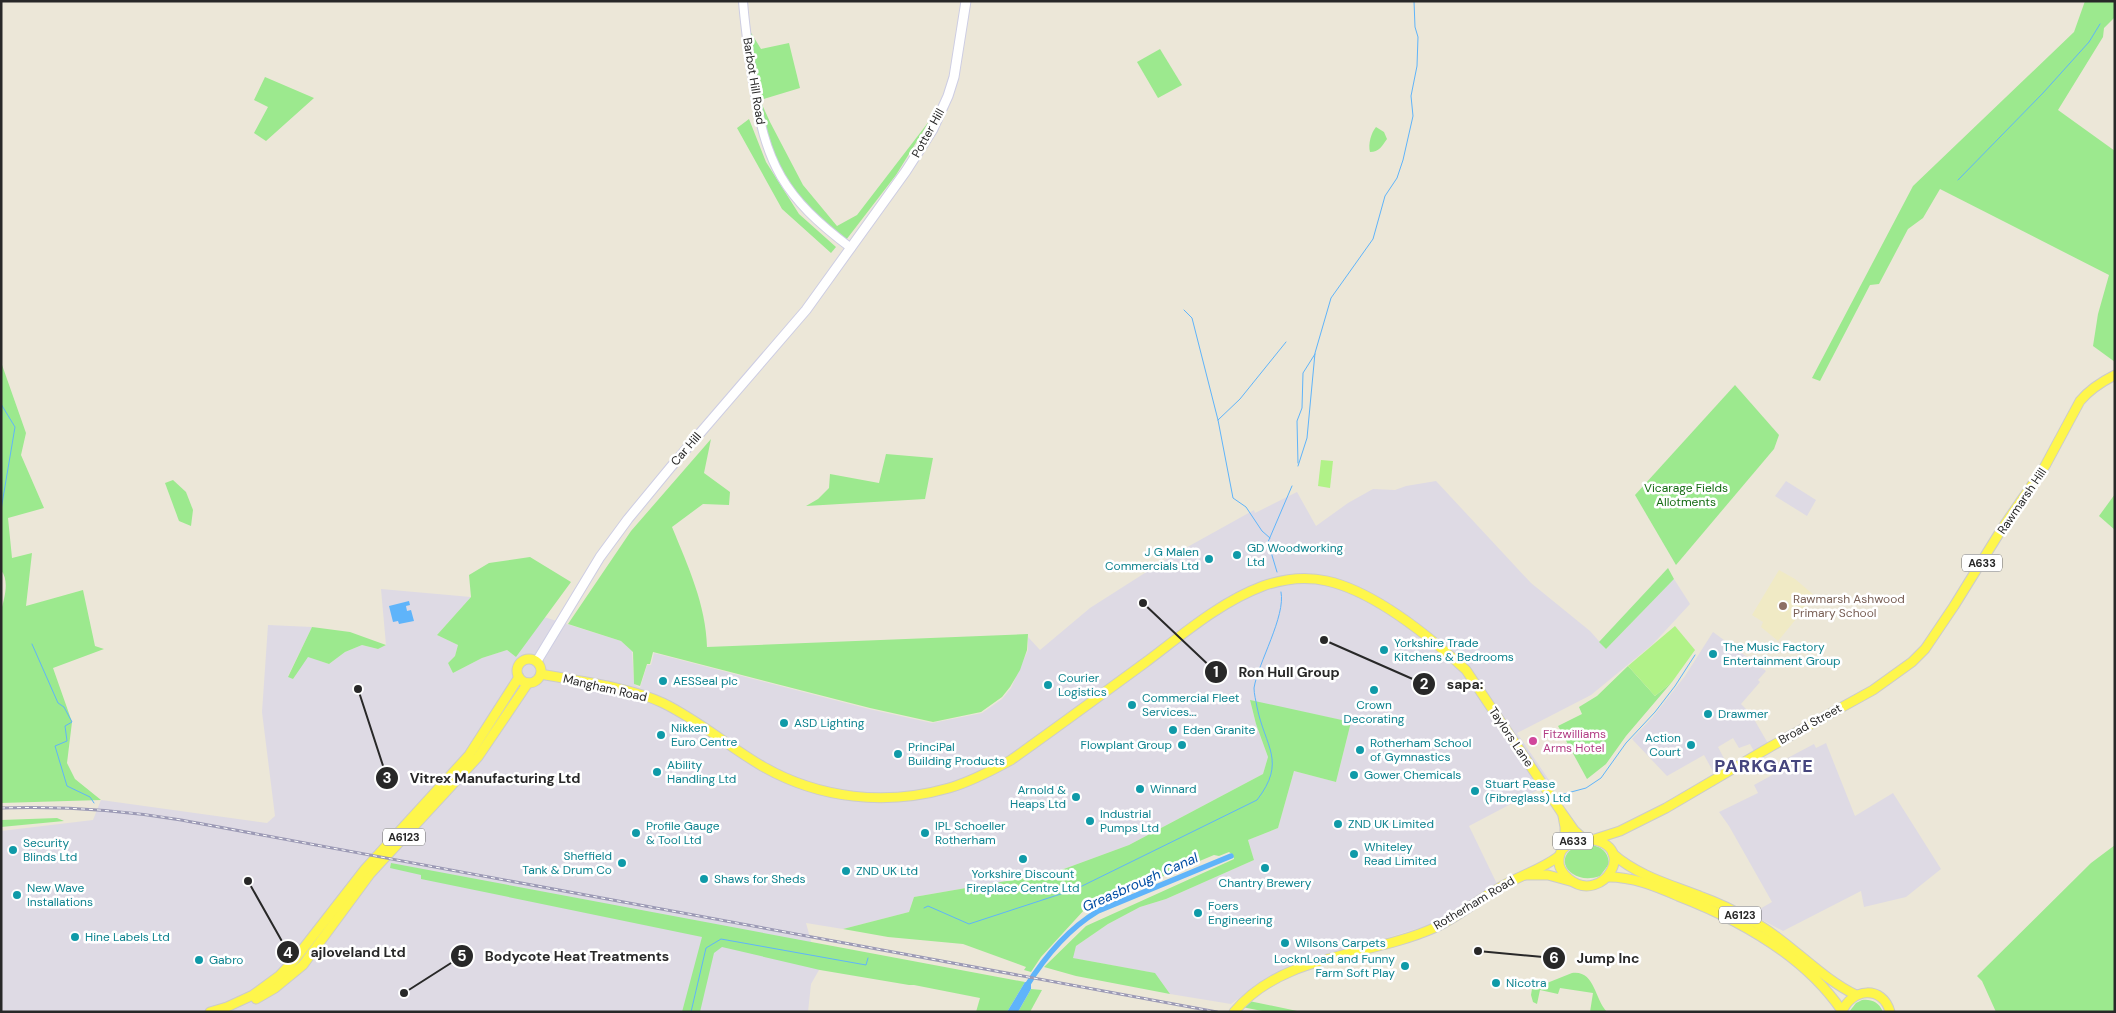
<svg xmlns="http://www.w3.org/2000/svg" width="2116" height="1013" font-family="'DM Sans',sans-serif">
<style>
.industrial{fill:#dedae4}
.education{fill:#f0eac5}
.green{fill:#9ce98e}
.pitch{fill:#b1f288}
.water{fill:#5fb4fa}
.lines{fill:none;stroke-linecap:round;stroke-linejoin:round}
.stream{stroke:#5fb4fa;stroke-width:1}
.canal{stroke:#5fb4fa;stroke-width:5.5}
.tertiary-casing{stroke:#cdcde3;stroke-width:10}
.secondary-casing{stroke:#cdcde3;stroke-width:11}
.primary-casing{stroke:#cbcbcb;stroke-width:11}
.tertiary{stroke:#fff;stroke-width:8}
.secondary{stroke:#fff;stroke-width:9}
.primary{stroke:#fef64b;stroke-width:9}
.rail-casing{stroke:#9c9ab5;stroke-width:3}
.rail{stroke:#fff;stroke-width:1;stroke-dasharray:4;stroke-linecap:butt}
.culture-dot{fill:#0f9aa8;stroke:#fff;stroke-width:2}
.education-dot{fill:#8d6e63;stroke:#fff;stroke-width:2}
.hotel-dot{fill:#d1479c;stroke:#fff;stroke-width:2}
.labels{text-anchor:middle;stroke-width:5;stroke-linejoin:round;paint-order:stroke}
.shield{fill:#fff;stroke:#686868;stroke-width:1}
.shield-label{font-size:11px;font-weight:bold;fill:#282828}
.street-label{font-size:12px;fill:#282828;stroke:#fff}
.park-label{font-size:12px;fill:#146b12;stroke:#fff}
.culture-label{font-size:12px;fill:#0d838f;stroke:#fff;text-anchor:start}
.education-label{font-size:12px;fill:#785e54;stroke:#fff;text-anchor:start}
.hotel-label{font-size:12px;fill:#b23c85;stroke:#fff;text-anchor:start}
.water-label{font-size:14px;font-style:italic;fill:#004da4;stroke:#fff}
.district-label{font-size:18px;font-weight:bold;letter-spacing:1px;fill:#45457d;stroke:#fff}
.leader{fill:none;stroke:#282828;stroke-width:2}
.callout-dot{fill:#282828;stroke:#fff;stroke-width:2}
.mark-label{font-size:15px;text-anchor:middle;font-weight:bold;fill:#fff}
.callout-label{font-size:14px;text-anchor:middle;font-weight:bold;fill:#282828;stroke:#fff;stroke-width:5;stroke-linejoin:round;paint-order:stroke}
</style>
<rect width="100%" height="100%" fill="#ece7d8"/>
<g class="industrial">
<path d="M1436,481L1531,583L1590,631L1606,649L1674,579L1690,604L1652,645L1591,695L1517,733L1551,783L1469,826L1497,884L1432,924L1325,957L1256,986L1231,1004L1170,994L1154,973L1072,958L1076,946L1108,924L1140,907L1166,899L1254,860L1248,840L1278,828L1294,771L1336,782L1351,722L1250,701L1256,724L1268,757L1263,774L1129,845L1053,873L914,897L909,912L843,929L806,923L819,970L811,984L808,1012H1V831L93,820L101,800L267,823L275,816L262,712L268,625L312,627L288,676L293,679L307,656L329,664L345,652L362,645L378,649L386,645L381,589L471,597L437,635L458,645L455,656L448,663L453,673L482,658L507,650L516,657L544,617L621,641L632,651L634,684L640,688L647,665H651L654,653L869,709L932,723L982,713L1002,699L1011,688L1028,650V637L1040,650L1090,608L1173,555L1254,510L1255,513L1297,492L1316,526L1348,503L1373,489L1395,490L1406,486Z"/>
<path d="M1786,481L1816,500L1807,516L1775,496Z"/>
<path d="M1713,632L1766,671L1758,680L1760,682L1741,704L1751,714L1770,747L1756,755L1750,744L1739,748L1733,738L1718,747L1728,766L1714,773L1704,755L1667,776L1632,739L1652,718L1685,676Z"/>
<path d="M1826,743L1855,816L1893,793L1941,869L1906,897L1864,907L1861,891L1783,931L1751,914L1772,902L1729,826L1719,812L1758,793L1754,785L1783,769L1780,762L1814,744L1816,748Z"/>
</g>
<path class="education" d="M1779,570L1795,579L1815,596L1778,641L1761,627L1763,622L1752,615Z"/>
<g class="green">
<path d="M2085,1H2115V17L2104,28L2103,37L2058,110L2115,151V362L2093,346L2098,314L2109,275L1940,189L1923,218L1908,229L1879,284L1870,285L1820,381L1812,378L1913,186L2074,32Z"/>
<path d="M750,31L761,49L789,43L800,88L760,100L770,122L803,185L837,226L857,215L930,120L896,175L846,240L807,209L773,156L760,99Z"/>
<path d="M1160,49L1182,85L1158,98L1137,62Z"/>
<path d="M265,77L314,98L266,141L254,133L268,107L254,100Z"/>
<path d="M749,119L766,162L799,214L836,247L831,253L782,209L737,128Z"/>
<path d="M1376,127L1384,132L1387,139C1382,146 1379,152 1370,152C1368,144 1371,133 1376,127Z"/>
<path d="M1,362L26,433L21,455L44,508L8,518L12,558L32,553L26,606L83,590L95,646L104,649L53,668L72,722L67,763L75,779L101,800L1,803V611C4,599 10,581 1,570Z"/>
<path d="M1735,385L1779,435L1774,449L1676,565L1635,495Z"/>
<path d="M711,439L704,473L730,492L729,505L703,504L672,527C688,566 706,605 707,647L1028,634L1027,650L1020,670L1010,687L1002,697L981,712L933,722L870,708L653,652L650,664H647L640,686L634,684L633,652L621,641L568,624L631,531Z"/>
<path d="M886,454L933,458L925,499L806,506L818,499L829,488L830,474L879,483Z"/>
<path d="M173,480L186,492L193,510L191,526L179,521L165,483Z"/>
<path d="M2115,494V530L2099,516Z"/>
<path d="M530,557L571,582L516,657L507,650L482,658L453,673L448,663L455,656L458,645L437,635L471,597L469,575L489,563Z"/>
<path d="M1668,568L1674,579L1606,649L1599,642Z"/>
<path d="M312,627L350,632L386,645L378,649L362,645L345,652L329,664L308,657L293,679L288,677Z"/>
<path d="M1628,666L1655,696L1672,682L1626,736L1606,764L1587,779L1558,726L1582,714L1579,707L1597,696Z"/>
<path d="M1250,700L1351,722L1336,782L1294,771L1278,828L1248,840L1254,860L1166,899L1140,907L1108,924L1076,946L1073,958L1155,973L1170,994L1076,976L1044,967L1086,926L1234,859L1233,855L1229,852L1219,856L1214,855L1085,909L1041,957L1031,972L1024,970L1026,967L963,944L888,937L843,929L909,912L914,897L1053,873L1129,845L1263,774L1268,757L1256,724Z"/>
<path d="M57,818L64,821L1,827V820Z"/>
<path d="M1581,845C1596,844 1608,848 1609,864L1600,876C1569,887 1549,854 1581,845Z"/>
<path d="M2115,845V1012H1996L1982,981L1977,976L2091,863Z"/>
<path d="M391,863L1025,982L1007,1012H976L980,998L914,985H909L820,970L722,947L714,953L700,1012H682L702,937L421,879V875L390,868Z"/>
<path d="M1572,973C1595,970 1594,998 1607,1012H1590L1593,993L1560,988L1558,994L1540,990L1537,1004L1533,1002L1531,995L1532,989Z"/>
<path d="M1031,989L1042,990L1030,1012H1018Z"/>
<path d="M1862,1000C1871,999 1879,1002 1883,1012H1849L1856,1003Z"/>
<path d="M1249,1001L1302,1012H1267L1242,1007Z"/>
</g>
<g class="pitch">
<path d="M1321,460L1333,461L1330,488L1318,486Z"/>
<path d="M1675,626L1695,650L1672,682L1655,696L1628,666Z"/>
</g>
<g class="water">
<path d="M409,601L410,605L406,606L407,611L411,610L414,621L399,624L398,621L393,622L389,606Z"/>
<path d="M1025,982L1031,983V989L1018,1012H1007Z"/>
</g>
<g class="lines">
<g class="stream">
<path d="M1958,180L2043,93L2089,42L2100,24"/>
<path d="M1184,310L1192,318L1218,420L1233,498L1246,507L1262,531L1270,538"/>
<path d="M1,404L15,427L1,510"/>
<path d="M1218,420L1240,399L1286,342"/>
<path d="M1298,463L1297,421L1302,408L1303,373L1315,354"/>
<path d="M1298,466L1307,438L1315,353L1331,298L1373,239L1385,196L1397,178L1403,160L1413,116L1411,96L1417,66L1418,37L1415,27L1414,1"/>
<path d="M1277,572L1268,542L1292,486"/>
<path d="M32,644L58,703L64,707L72,722L65,726L67,741L55,746L67,786L90,797L94,803"/>
<path d="M1560,795L1586,788L1601,778L1626,743L1655,712L1675,686L1695,655"/>
<path d="M924,908L928,906L969,924L1076,889L1257,800C1287,761 1265,747 1257,707C1256,701 1254,694 1254,688C1258,663 1286,616 1281,592"/>
<path d="M691,1012L706,948L721,939L866,965L868,958"/>
</g>
<path class="canal" d="M1026,987C1044,958 1068,929 1098,911L1231,856"/>
<g class="tertiary-casing">
<path id="tertiary" d="M743,1C745,28 749,54 753,81C765,164 783,197 851,248"/>
</g>
<g class="secondary-casing">
<path id="secondary" d="M537,661L600,557L628,519L670,468L806,310L906,171L933,129L948,96L954,77L966,1"/>
</g>
<g class="primary-casing">
<g id="primary">
<circle cx="529" cy="671" r="12"/>
<path d="M541,674C577,681 630,687 663,703C698,720 728,746 762,766C819,799 886,806 949,788C970,782 991,771 1011,760C1056,728 1101,695 1146,662C1182,635 1220,602 1263,586C1283,579 1306,576 1327,581C1376,592 1429,636 1466,670L1562,813L1574,830L1584,839"/>
<path d="M1563,816L1565,827V847"/>
<path d="M1584,839C1643,841 1603,907 1569,879C1563,874 1558,867 1559,859C1560,845 1573,841 1584,839Z"/>
<path d="M1595,839L1620,831L1666,808L1770,747L1873,690L1912,662L1925,649L1954,606L2003,527L2045,466L2080,401C2090,389 2101,382 2115,375"/>
<path d="M1613,854C1638,876 1672,885 1702,897C1719,903 1735,911 1750,920C1789,940 1817,976 1856,995"/>
<path d="M1526,875H1548L1570,881"/>
<path d="M1608,877C1633,877 1655,886 1678,896C1740,920 1804,955 1842,1011"/>
<path d="M256,999L275,988L303,965L370,874L478,757L528,683"/>
<path d="M210,1012L227,1007L253,995L279,976L295,959L365,869L469,755L519,677"/>
<path d="M1234,1012C1283,953 1369,957 1434,928C1457,918 1477,900 1499,888C1518,876 1541,870 1559,856"/>
<path d="M1842,1012C1851,988 1883,985 1890,1012"/>
</g>
</g>
<use href="#tertiary" class="tertiary"/>
<use href="#secondary" class="secondary"/>
<use href="#primary" class="primary"/>
<g class="rail-casing">
<path id="rail" d="M1,808C61,806 122,810 181,820L1217,1012"/>
</g>
<use href="#rail" class="rail"/>
</g>
<g class="culture-dot">
<circle cx="1237" cy="555" r="5"/>
<circle cx="1209" cy="559" r="5"/>
<circle cx="1384" cy="650" r="5"/>
<circle cx="1713" cy="654" r="5"/>
<circle cx="663" cy="681" r="5"/>
<circle cx="1048" cy="685" r="5"/>
<circle cx="1374" cy="690" r="5"/>
<circle cx="1132" cy="705" r="5"/>
<circle cx="1708" cy="714" r="5"/>
<circle cx="784" cy="723" r="5"/>
<circle cx="1173" cy="730" r="5"/>
<circle cx="661" cy="735" r="5"/>
<circle cx="1182" cy="745" r="5"/>
<circle cx="1691" cy="745" r="5"/>
<circle cx="1360" cy="750" r="5"/>
<circle cx="898" cy="754" r="5"/>
<circle cx="657" cy="772" r="5"/>
<circle cx="1354" cy="775" r="5"/>
<circle cx="1140" cy="789" r="5"/>
<circle cx="1475" cy="791" r="5"/>
<circle cx="1076" cy="797" r="5"/>
<circle cx="1090" cy="821" r="5"/>
<circle cx="1338" cy="824" r="5"/>
<circle cx="636" cy="833" r="5"/>
<circle cx="925" cy="833" r="5"/>
<circle cx="13" cy="850" r="5"/>
<circle cx="1354" cy="854" r="5"/>
<circle cx="1023" cy="859" r="5"/>
<circle cx="622" cy="863" r="5"/>
<circle cx="1265" cy="868" r="5"/>
<circle cx="846" cy="871" r="5"/>
<circle cx="704" cy="879" r="5"/>
<circle cx="17" cy="895" r="5"/>
<circle cx="1198" cy="913" r="5"/>
<circle cx="75" cy="937" r="5"/>
<circle cx="1285" cy="943" r="5"/>
<circle cx="199" cy="960" r="5"/>
<circle cx="1405" cy="966" r="5"/>
<circle cx="1496" cy="983" r="5"/>
</g>
<circle class="education-dot" cx="1783" cy="606" r="5"/>
<circle class="hotel-dot" cx="1533" cy="741" r="5"/>
<g class="labels">
<g class="shield">
<rect x="1962" y="554.5" width="40" height="17" rx="4"/>
<rect x="383" y="828.5" width="42" height="17" rx="4"/>
<rect x="1553" y="832.5" width="40" height="17" rx="4"/>
<rect x="1719" y="906.5" width="42" height="17" rx="4"/>
</g>
<g class="shield-label">
<text x="1982" y="567">A633</text>
<text x="404" y="841">A6123</text>
<text x="1573" y="845">A633</text>
<text x="1740" y="919">A6123</text>
</g>
<g class="street-label">
<text transform="translate(754 81) rotate(81)" y="4">Barbot Hill Road</text>
<text transform="translate(928 133) rotate(-61)" y="4">Potter Hill</text>
<text transform="translate(686 449) rotate(-49)" y="4">Car Hill</text>
<text transform="translate(2022 501) rotate(-56)" y="4">Rawmarsh Hill</text>
<text transform="translate(605 688) rotate(13)" y="4">Mangham Road</text>
<text transform="translate(1810 724) rotate(-29)" y="4">Broad Street</text>
<text transform="translate(1511 737) rotate(56)" y="4">Taylors Lane</text>
<text transform="translate(1474 903) rotate(-31)" y="4">Rotherham Road</text>
</g>
<g class="park-label">
<text x="1686" y="492">Vicarage Fields<tspan x="1686" dy="14">Allotments</tspan></text>
</g>
<g class="culture-label">
<text x="1247" y="552">GD Woodworking<tspan x="1247" dy="14">Ltd</tspan></text>
<text x="1199" y="556" text-anchor="end">J G Malen<tspan x="1199" dy="14">Commercials Ltd</tspan></text>
<text x="1394" y="647">Yorkshire Trade<tspan x="1394" dy="14">Kitchens &amp; Bedrooms</tspan></text>
<text x="1723" y="651">The Music Factory<tspan x="1723" dy="14">Entertainment Group</tspan></text>
<text x="1058" y="682">Courier<tspan x="1058" dy="14">Logistics</tspan></text>
<text x="673" y="685">AESSeal plc</text>
<text x="1142" y="702">Commercial Fleet<tspan x="1142" dy="14">Services...</tspan></text>
<text x="1374" y="709" text-anchor="middle">Crown<tspan x="1374" dy="14">Decorating</tspan></text>
<text x="1718" y="718">Drawmer</text>
<text x="794" y="727">ASD Lighting</text>
<text x="671" y="732">Nikken<tspan x="671" dy="14">Euro Centre</tspan></text>
<text x="1183" y="734">Eden Granite</text>
<text x="1681" y="742" text-anchor="end">Action<tspan x="1681" dy="14">Court</tspan></text>
<text x="1370" y="747">Rotherham School<tspan x="1370" dy="14">of Gymnastics</tspan></text>
<text x="1172" y="749" text-anchor="end">Flowplant Group</text>
<text x="908" y="751">PrinciPal<tspan x="908" dy="14">Building Products</tspan></text>
<text x="667" y="769">Ability<tspan x="667" dy="14">Handling Ltd</tspan></text>
<text x="1364" y="779">Gower Chemicals</text>
<text x="1485" y="788">Stuart Pease<tspan x="1485" dy="14">(Fibreglass) Ltd</tspan></text>
<text x="1150" y="793">Winnard</text>
<text x="1066" y="794" text-anchor="end">Arnold &amp;<tspan x="1066" dy="14">Heaps Ltd</tspan></text>
<text x="1100" y="818">Industrial<tspan x="1100" dy="14">Pumps Ltd</tspan></text>
<text x="1348" y="828">ZND UK Limited</text>
<text x="646" y="830">Profile Gauge<tspan x="646" dy="14">&amp; Tool Ltd</tspan></text>
<text x="935" y="830">IPL Schoeller<tspan x="935" dy="14">Rotherham</tspan></text>
<text x="23" y="847">Security<tspan x="23" dy="14">Blinds Ltd</tspan></text>
<text x="1364" y="851">Whiteley<tspan x="1364" dy="14">Read Limited</tspan></text>
<text x="612" y="860" text-anchor="end">Sheffield<tspan x="612" dy="14">Tank &amp; Drum Co</tspan></text>
<text x="856" y="875">ZND UK Ltd</text>
<text x="1023" y="878" text-anchor="middle">Yorkshire Discount<tspan x="1023" dy="14">Fireplace Centre Ltd</tspan></text>
<text x="714" y="883">Shaws for Sheds</text>
<text x="1265" y="887" text-anchor="middle">Chantry Brewery</text>
<text x="27" y="892">New Wave<tspan x="27" dy="14">Installations</tspan></text>
<text x="1208" y="910">Foers<tspan x="1208" dy="14">Engineering</tspan></text>
<text x="85" y="941">Hine Labels Ltd</text>
<text x="1295" y="947">Wilsons Carpets</text>
<text x="1395" y="963" text-anchor="end">LocknLoad and Funny<tspan x="1395" dy="14">Farm Soft Play</tspan></text>
<text x="209" y="964">Gabro</text>
<text x="1506" y="987">Nicotra</text>
</g>
<g class="education-label">
<text x="1793" y="603">Rawmarsh Ashwood<tspan x="1793" dy="14">Primary School</tspan></text>
</g>
<g class="hotel-label">
<text x="1543" y="738">Fitzwilliams<tspan x="1543" dy="14">Arms Hotel</tspan></text>
</g>
<g class="water-label">
<text transform="translate(1140 882) rotate(-24)" y="5">Greasbrough Canal</text>
</g>
<g class="district-label">
<text x="1764" y="772">PARKGATE</text>
</g>
</g>
<path class="leader" d="M1143 603L1216 672M1324 640L1424 684M358 689L387 778M248 881L288 952M404 993L462 956M1478 951L1554 958"/>
<g class="callout-dot">
<circle cx="1143" cy="603" r="5"/>
<circle cx="1324" cy="640" r="5"/>
<circle cx="358" cy="689" r="5"/>
<circle cx="248" cy="881" r="5"/>
<circle cx="404" cy="993" r="5"/>
<circle cx="1478" cy="951" r="5"/>
<circle cx="1216" cy="672" r="12"/>
<circle cx="1424" cy="684" r="12"/>
<circle cx="387" cy="778" r="12"/>
<circle cx="288" cy="952" r="12"/>
<circle cx="462" cy="956" r="12"/>
<circle cx="1554" cy="958" r="12"/>
</g>
<g class="mark-label">
<text x="1216" y="677">1</text>
<text x="1424" y="689">2</text>
<text x="387" y="783">3</text>
<text x="288" y="958">4</text>
<text x="462" y="961">5</text>
<text x="1554" y="963">6</text>
</g>
<g class="callout-label">
<text x="1289" y="677">Ron Hull Group</text>
<text x="1465" y="689">sapa:</text>
<text x="495" y="783">Vitrex Manufacturing Ltd</text>
<text x="358" y="957">ajloveland Ltd</text>
<text x="577" y="961">Bodycote Heat Treatments</text>
<text x="1608" y="963">Jump Inc</text>
</g>
<rect width="2116" height="1013" fill="none" stroke="#282828" stroke-width="5"/>
</svg>
